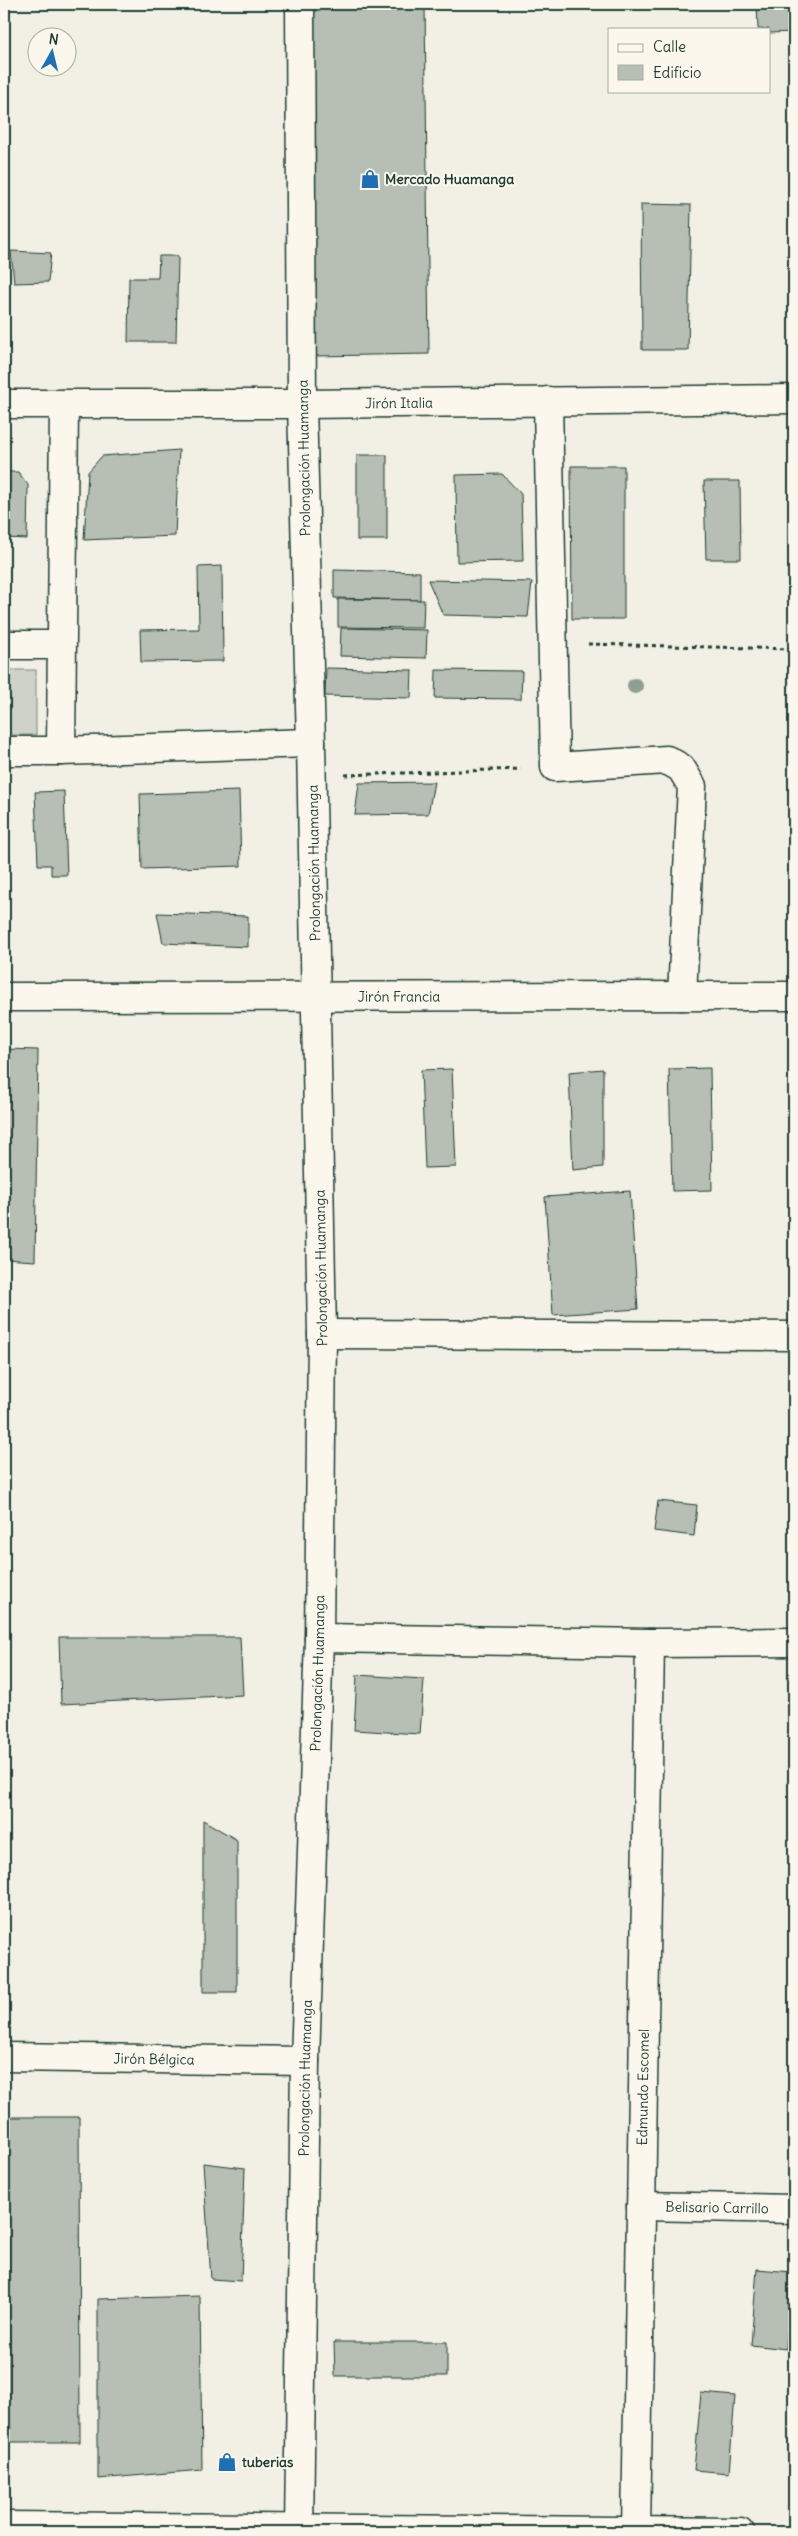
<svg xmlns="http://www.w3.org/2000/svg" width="798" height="2536" font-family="Delius,sans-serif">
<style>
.green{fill:#cfd2c8;stroke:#77887e}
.building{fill:#b7beb3;stroke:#1f3d34}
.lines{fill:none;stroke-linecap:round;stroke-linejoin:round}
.minor-casing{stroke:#1f3d34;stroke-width:31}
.path{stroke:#1f3d34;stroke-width:3;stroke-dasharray:4 4;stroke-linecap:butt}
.minor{stroke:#fbf7ec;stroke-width:28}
.tree{fill:#919e94}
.labels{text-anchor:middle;stroke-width:4;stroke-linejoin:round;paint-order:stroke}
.poi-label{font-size:14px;font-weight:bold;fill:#1f3d34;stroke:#fbf7ec;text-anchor:start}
.street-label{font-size:14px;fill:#1f3d34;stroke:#fbf7ec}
</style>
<rect width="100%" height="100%" fill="#f2f0e5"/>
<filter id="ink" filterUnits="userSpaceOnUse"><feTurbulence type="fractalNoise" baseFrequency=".02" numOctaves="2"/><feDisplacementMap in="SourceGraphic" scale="10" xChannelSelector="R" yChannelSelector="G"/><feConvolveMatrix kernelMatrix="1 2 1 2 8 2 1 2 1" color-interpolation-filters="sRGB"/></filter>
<g filter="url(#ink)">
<rect class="green" x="4" y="670" width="32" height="65"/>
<g class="building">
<path d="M311,4H425L429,354L315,356Z"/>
<path d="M757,4H794V32L769,33V29H758Z"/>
<path d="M4,93L8,140H4Z"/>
<path d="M641,204L691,205L688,350H642Z"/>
<path d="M11,251L51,253L48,282L14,283Z"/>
<path d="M159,256H178L176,342H128L129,278H158Z"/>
<path d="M179,450L175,536L84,540L88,472L102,456Z"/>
<rect x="357" y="455" width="30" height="85"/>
<path d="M571,466H624V619H572Z"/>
<path d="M4,472H18L28,485L27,539L4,538Z"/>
<path d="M502,474L521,494L523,561L457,562L456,475Z"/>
<path d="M704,481H740L741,559H706Z"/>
<path d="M222,566L223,661L141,662L140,630L199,629L198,567Z"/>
<path d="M334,570L420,572V600L334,598Z"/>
<path d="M428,580L532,582L528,617L443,615Z"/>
<path d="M338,599L424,600L423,628L338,627Z"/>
<path d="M341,628L427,630L426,658L340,656Z"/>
<path d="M326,668L412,670L411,698L325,696Z"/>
<path d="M436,670L522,671L521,699L435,698Z"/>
<path d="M434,782L428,814L355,815L359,783Z"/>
<path d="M64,791L67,875H51V865H38L35,792Z"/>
<path d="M239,791L241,866L142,869L140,794Z"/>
<path d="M157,913L248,916V947L163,943Z"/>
<path d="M4,1049L38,1050L35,1261L4,1259Z"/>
<path d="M710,1068L712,1190L672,1191L669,1069Z"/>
<path d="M452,1069L456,1167L425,1168L421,1070Z"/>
<path d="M603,1069V1167L573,1170L569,1072Z"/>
<path d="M630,1191L638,1309L553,1315L545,1197Z"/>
<path d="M792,1192H794V1282Z"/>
<path d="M658,1501L697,1505L694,1536L654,1531Z"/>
<path d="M59,1637H240L243,1695L61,1704Z"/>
<path d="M357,1675L424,1679L420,1734L354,1730Z"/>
<path d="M203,1820L237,1840V1992H203Z"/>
<path d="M4,2117H79L80,2442H4Z"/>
<path d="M203,2163L245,2168L241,2281L211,2279Z"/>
<path d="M757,2269L792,2272L786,2349L751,2345Z"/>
<path d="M200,2296L202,2470L98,2479V2299Z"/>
<path d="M334,2342H447V2376H335Z"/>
<path d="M701,2393L735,2396L729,2473L694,2470Z"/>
</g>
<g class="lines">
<g class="minor-casing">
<g id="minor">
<path d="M548,401L555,767L667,760L681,768L692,786L682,996"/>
<path id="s1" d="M4,404H302L794,399"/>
<path d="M4,645H61"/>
<path d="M4,751H61L64,404"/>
<path d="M61,751L311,743"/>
<path id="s2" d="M4,997L794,996"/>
<path d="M322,1334L794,1336"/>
<path d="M319,1638L650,1643L794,1642"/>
<path id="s3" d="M4,2057L305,2061"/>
<path id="s4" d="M641,2206L794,2209"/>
<path d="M4,2526L740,2532"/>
<path id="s5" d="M299,2532L305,2061L319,1638L322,1334L311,743L302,404L300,4"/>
<path id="s6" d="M636,2532L650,1643"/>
</g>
</g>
<g class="path">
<path d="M588,644L794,649"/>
<path d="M345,775L521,769"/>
</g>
<use href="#minor" class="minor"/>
</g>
<circle class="tree" cx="635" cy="686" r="8"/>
</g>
<defs>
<g id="shop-bare" transform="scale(1.5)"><path d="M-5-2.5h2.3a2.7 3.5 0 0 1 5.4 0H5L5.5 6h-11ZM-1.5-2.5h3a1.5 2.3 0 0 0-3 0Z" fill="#1f6fb2" stroke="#fbf7ec" stroke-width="2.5" paint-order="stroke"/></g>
</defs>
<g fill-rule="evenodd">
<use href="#shop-bare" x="370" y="179"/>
<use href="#shop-bare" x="227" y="2462"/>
</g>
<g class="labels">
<g class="poi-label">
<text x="385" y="184">Mercado Huamanga</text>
<text x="242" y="2467">tuberias</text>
</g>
<g class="street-label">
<text dy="5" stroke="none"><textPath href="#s1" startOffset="395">Jirón Italia</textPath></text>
<text transform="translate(304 458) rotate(-91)" y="5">Prolongación Huamanga</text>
<text transform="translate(314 863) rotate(-91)" y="5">Prolongación Huamanga</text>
<text dy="5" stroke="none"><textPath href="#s2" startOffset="395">Jirón Francia</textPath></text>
<text transform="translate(321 1268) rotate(-91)" y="5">Prolongación Huamanga</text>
<text dy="5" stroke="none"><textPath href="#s5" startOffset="859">Prolongación Huamanga</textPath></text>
<text dy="5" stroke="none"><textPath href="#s3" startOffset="150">Jirón Bélgica</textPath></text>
<text dy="5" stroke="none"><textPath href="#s5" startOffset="454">Prolongación Huamanga</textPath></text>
<text dy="5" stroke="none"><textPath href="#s6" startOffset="445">Edmundo Escomel</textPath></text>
<text dy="5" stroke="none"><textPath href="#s4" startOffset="76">Belisario Carrillo</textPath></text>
</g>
</g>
<rect width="798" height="2536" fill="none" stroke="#fbf7ec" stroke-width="20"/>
<rect x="10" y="10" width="778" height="2516" fill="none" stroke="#1f3d34" stroke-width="2" filter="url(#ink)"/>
<rect x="608" y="28" width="162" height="65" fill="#fbf7ec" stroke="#a3ada2"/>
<rect x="618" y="44" width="25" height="8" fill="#fbf7ec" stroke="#a3ada2"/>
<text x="653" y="52" font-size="15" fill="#1f3d34">Calle</text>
<rect x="618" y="65" width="25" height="15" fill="#b7beb3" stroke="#a3ada2"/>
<text x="653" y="78" font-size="15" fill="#1f3d34">Edificio</text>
<g transform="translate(52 52) rotate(8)"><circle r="24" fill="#fbf7ec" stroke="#a3ada2"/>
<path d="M0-4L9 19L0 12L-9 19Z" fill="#1f6fb2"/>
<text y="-8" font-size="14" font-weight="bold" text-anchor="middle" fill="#1f3d34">N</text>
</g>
</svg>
